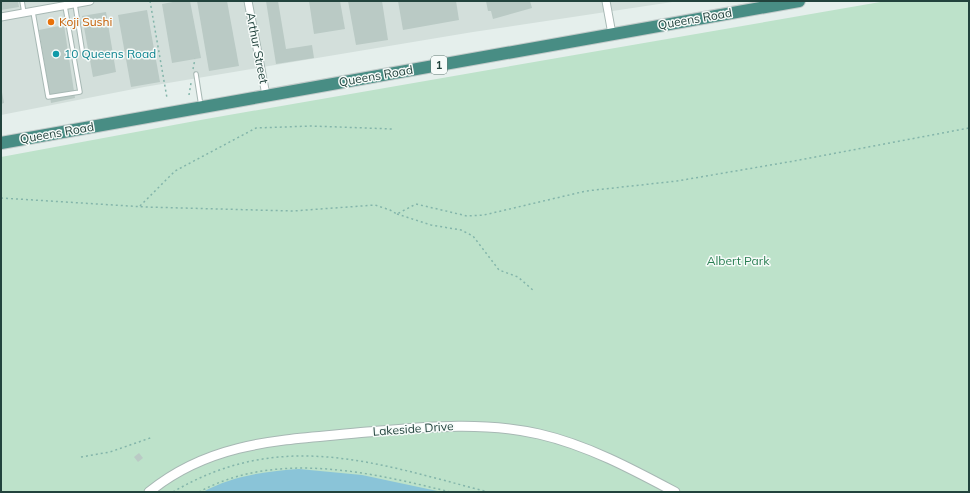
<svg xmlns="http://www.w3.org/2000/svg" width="970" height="493" font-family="Mulish,sans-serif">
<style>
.built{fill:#d3dfdb}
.green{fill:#bde2ca}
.water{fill:#8ac4d8}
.building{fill:#bacac5}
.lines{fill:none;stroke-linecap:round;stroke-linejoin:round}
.service-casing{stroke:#a7b8b4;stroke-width:5.5}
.minor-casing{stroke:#a7b8b4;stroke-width:9}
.tertiary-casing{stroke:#a7b8b4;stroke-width:11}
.trunk-casing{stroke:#c1cac9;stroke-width:14}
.path{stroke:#83b5aa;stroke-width:1.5;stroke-dasharray:2 3;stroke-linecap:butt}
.service{stroke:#fff;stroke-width:3.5}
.minor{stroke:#fff;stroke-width:7}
.tertiary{stroke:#fff;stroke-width:9}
.trunk{stroke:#488d84;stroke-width:12}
.food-dot{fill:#e8710a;stroke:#f6fbf9;stroke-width:1.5}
.culture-dot{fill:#0f9aa8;stroke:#f6fbf9;stroke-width:1.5}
.labels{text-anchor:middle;stroke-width:3;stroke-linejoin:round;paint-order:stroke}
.shield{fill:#f6fbf9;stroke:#627a75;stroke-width:1}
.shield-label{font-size:11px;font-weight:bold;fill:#22433d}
.street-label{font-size:12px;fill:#22433d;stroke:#f6fbf9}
.food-label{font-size:12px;fill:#c56008;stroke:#f6fbf9;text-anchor:start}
.culture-label{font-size:12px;fill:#0d838f;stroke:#f6fbf9;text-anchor:start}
.park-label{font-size:12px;fill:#297e52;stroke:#f6fbf9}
</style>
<rect width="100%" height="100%" fill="#e5efec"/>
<path class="built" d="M1,1H679L473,32L144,87L1,115Z"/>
<path class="green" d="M886,1H969V492H1V157L206,119Z"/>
<path class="water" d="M299,469L362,475L442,492H203C231,476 267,471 299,469Z"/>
<g class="building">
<path d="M1,1H18L19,7L1,10Z"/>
<path d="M178,1H190L201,58L172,63L162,4Z"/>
<path d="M197,1H227L239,66L209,71Z"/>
<path d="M266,1H278L286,49L312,45L314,58L276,64Z"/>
<path d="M309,1H340L345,29L314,34Z"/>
<path d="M348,1H382L388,40L356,45Z"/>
<path d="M398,1H456L459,20L403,30Z"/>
<path d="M486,1H530L532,8L493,19L491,11H488Z"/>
<path d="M147,10L160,82L131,87L118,15Z"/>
<path d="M106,12L116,72L93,77L82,16Z"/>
<path d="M64,25L75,98L51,103L39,30Z"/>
<path d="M1,87L4,103L1,104Z"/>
<path d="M139,453L143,458L138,462L134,457Z"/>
</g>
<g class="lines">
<g class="service-casing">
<g id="service">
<path d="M22,1L24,13"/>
<path d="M75,4L83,55"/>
<path d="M33,12L48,97L80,92L65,6"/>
<path d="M196,74L201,106"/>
</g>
</g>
<g class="minor-casing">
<g id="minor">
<path d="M248,1L266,95"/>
<path d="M606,1L612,34"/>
<path d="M1,17L90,1"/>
</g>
</g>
<g class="tertiary-casing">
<path id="tertiary" d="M149,492C214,439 289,440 367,432C425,427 482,421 539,434C587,445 632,469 675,492"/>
</g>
<g class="trunk-casing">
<path id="trunk" d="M1,143L799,1"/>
</g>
<g class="path">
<path d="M150,1L167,98"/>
<path d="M193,69L195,59"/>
<path d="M189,95L191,83"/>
<path d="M1,198L145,207L293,211L375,205L390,210L397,214L416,204L467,216L484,215L586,191L677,181L794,161L969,128"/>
<path d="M140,206L175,171L256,128L311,126L393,129"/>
<path d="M397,214L431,225L461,230L473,236L499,270L518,277L534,291"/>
<path d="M81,457L110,452L153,437"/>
<path d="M173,492C281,428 376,463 488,492"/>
<path d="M199,492C276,450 370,472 450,492"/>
</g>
<use href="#service" class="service"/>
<use href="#minor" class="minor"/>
<use href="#tertiary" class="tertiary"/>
<use href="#trunk" class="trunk"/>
</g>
<circle class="food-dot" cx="51" cy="22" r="4"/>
<circle class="culture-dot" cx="56" cy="54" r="4"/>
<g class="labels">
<rect class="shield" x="431" y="56" width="16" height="18" rx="3"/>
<g class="shield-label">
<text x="439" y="69">1</text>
</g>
<g class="street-label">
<text transform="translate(695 19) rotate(-10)" y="4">Queens Road</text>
<text transform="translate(257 48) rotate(79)" y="4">Arthur Street</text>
<text transform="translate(376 76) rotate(-10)" y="4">Queens Road</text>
<text transform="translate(57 133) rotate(-10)" y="4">Queens Road</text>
<text transform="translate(413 429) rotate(-4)" y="4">Lakeside Drive</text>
</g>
<g class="food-label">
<text x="59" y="26">Koji Sushi</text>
</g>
<g class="culture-label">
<text x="64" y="58">10 Queens Road</text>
</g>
<g class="park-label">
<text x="738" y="265">Albert Park</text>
</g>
</g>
<rect width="970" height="493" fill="none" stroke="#22433d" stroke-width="4"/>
</svg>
